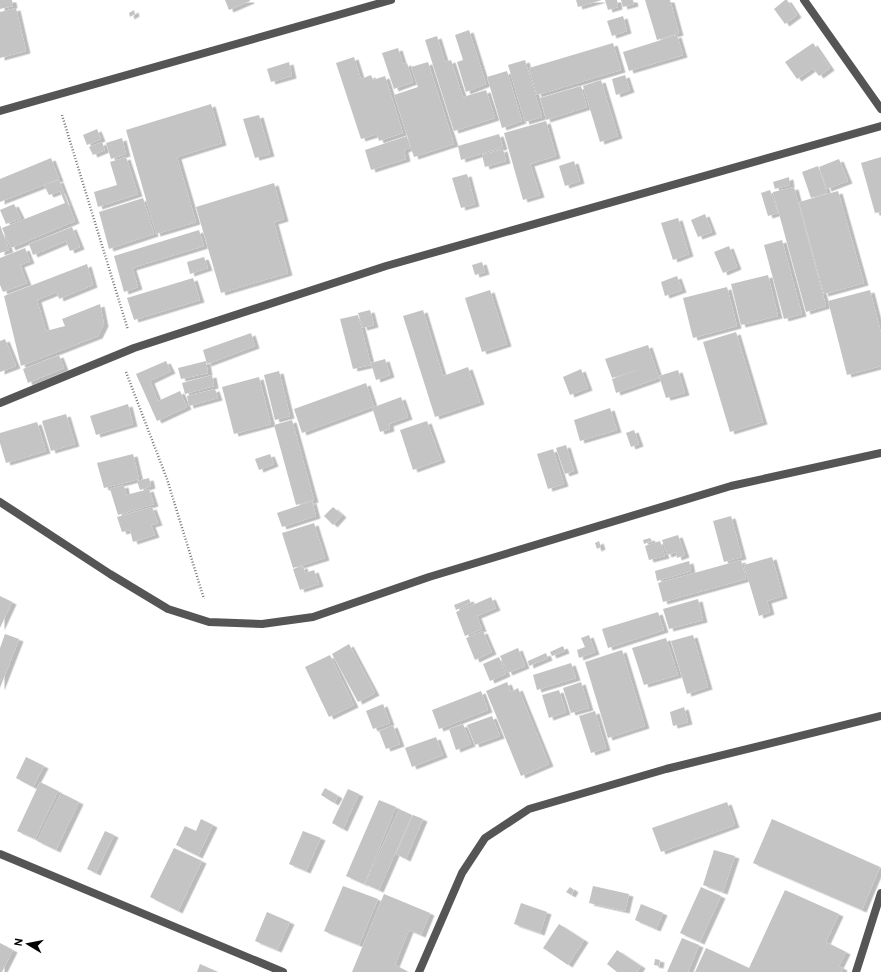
<svg xmlns="http://www.w3.org/2000/svg" width="881" height="972" font-family="Overpass,sans-serif">
<style>
.building{fill:#c4c4c4;filter:url(#shadow)}
.lines{fill:none;stroke-linecap:round;stroke-linejoin:round}
.path{stroke:#777;stroke-width:2.5;stroke-dasharray:1 2;stroke-linecap:butt}
.street{stroke:#555;stroke-width:8}
</style>
<defs>
<filter id="shadow"><feDropShadow dx="4.5" dy="2.5" stdDeviation="0" flood-color="#0004"/></filter>
</defs>
<rect width="100%" height="100%" fill="#fff"/>
<g class="building">
<path d="M0,0H12L13,6L0,9Z"/>
<path d="M225,0H250V1L229,10Z"/>
<path d="M576,0H602L578,7Z"/>
<path d="M605,0H617L618,7L608,10Z"/>
<path d="M621,0H633L634,4L623,7Z"/>
<path d="M645,0H670L679,33L657,40Z"/>
<path d="M785,0H787L797,15L785,24L774,9Z"/>
<path d="M16,8L26,51L0,58V12Z"/>
<path d="M134,10L135,14L130,17L129,13Z"/>
<path d="M623,16L627,31L612,36L607,21Z"/>
<path d="M469,30L486,84L466,92L457,62L463,60L455,35Z"/>
<path d="M677,35L683,55L629,71L623,52Z"/>
<path d="M437,36L445,62L451,60L463,97L486,90L495,118L454,131L425,40Z"/>
<path d="M613,43L621,70L537,95L529,68Z"/>
<path d="M813,43L830,68L819,76L813,68L797,79L785,62Z"/>
<path d="M398,48L403,64L407,63L413,82L394,89L382,53Z"/>
<path d="M354,57L361,79L371,75L373,80L385,76L403,133L379,141L377,134L361,139L336,63Z"/>
<path d="M525,60L542,117L525,122L508,65Z"/>
<path d="M289,62L292,76L271,82L267,69Z"/>
<path d="M428,62L454,144L414,157L394,95L418,87L411,67Z"/>
<path d="M507,71L522,121L502,128L487,77Z"/>
<path d="M625,75L630,90L616,95L612,79Z"/>
<path d="M601,80L618,136L600,142L583,86Z"/>
<path d="M581,86L587,107L546,120L540,98Z"/>
<path d="M211,104L222,143L177,157L196,222L156,234L126,130Z"/>
<path d="M259,115L270,154L255,158L243,119Z"/>
<path d="M546,121L556,156L530,164L540,195L523,200L504,133Z"/>
<path d="M97,129L101,139L87,145L83,135Z"/>
<path d="M499,134L503,147L461,160L458,146Z"/>
<path d="M407,136L410,148L404,150L406,159L371,170L365,150Z"/>
<path d="M122,138L126,154L111,159L106,143Z"/>
<path d="M102,142L105,150L93,155L89,147Z"/>
<path d="M503,149L506,161L485,167L482,155Z"/>
<path d="M126,157L138,194L98,207L94,192L117,185L110,162Z"/>
<path d="M881,157V212L875,213L861,163Z"/>
<path d="M51,158L59,179L0,202V179Z"/>
<path d="M839,159L848,181L827,189L819,167Z"/>
<path d="M574,161L580,181L565,186L559,166Z"/>
<path d="M818,166L827,193L811,198L802,172Z"/>
<path d="M467,174L475,204L461,208L452,178Z"/>
<path d="M789,177L790,185L775,189L773,182Z"/>
<path d="M59,180L75,221L11,248L2,228L65,203L60,191L49,195L44,185Z"/>
<path d="M274,183L284,219L274,222L288,273L221,293L196,207Z"/>
<path d="M794,187L826,306L806,312L773,192Z"/>
<path d="M770,190L778,213L768,216L761,193Z"/>
<path d="M838,191L864,283L824,294L799,202Z"/>
<path d="M143,198L154,234L109,249L99,212Z"/>
<path d="M14,204L21,218L6,224L0,210Z"/>
<path d="M705,214L712,232L698,237L691,220Z"/>
<path d="M678,218L689,254L673,260L661,223Z"/>
<path d="M0,225L9,250L0,253Z"/>
<path d="M72,227L80,247L70,251L66,241L33,255L29,244Z"/>
<path d="M199,230L204,246L132,268L138,287L124,292L114,256Z"/>
<path d="M782,240L802,314L784,319L764,245Z"/>
<path d="M729,246L737,267L723,273L714,252Z"/>
<path d="M25,248L30,261L20,265L27,283L3,292L0,285V258Z"/>
<path d="M204,257L208,268L190,274L187,262Z"/>
<path d="M482,262L485,272L475,275L472,265Z"/>
<path d="M87,264L93,285L59,299L57,292L37,300L46,331L65,326L62,319L100,304L104,324L98,336L21,366L4,296Z"/>
<path d="M768,275L778,316L741,325L731,284Z"/>
<path d="M677,276L682,290L665,296L661,282Z"/>
<path d="M193,278L200,300L134,320L127,298Z"/>
<path d="M727,287L737,326L693,338L683,298Z"/>
<path d="M490,290L507,344L482,352L465,298Z"/>
<path d="M870,290L881,333V366L847,375L828,301Z"/>
<path d="M370,310L374,325L363,328L358,313Z"/>
<path d="M423,310L443,376L468,367L480,402L435,417L403,316Z"/>
<path d="M358,315L371,365L353,369L340,319Z"/>
<path d="M736,332L763,422L730,432L703,342Z"/>
<path d="M251,333L255,346L207,364L203,350Z"/>
<path d="M5,339L16,366L0,372V341Z"/>
<path d="M648,345L659,378L616,393L612,379L643,368L612,378L605,359Z"/>
<path d="M59,355L64,368L28,383L23,369Z"/>
<path d="M385,359L390,375L376,380L371,363Z"/>
<path d="M166,361L171,371L150,381L158,401L180,391L187,407L157,421L136,374Z"/>
<path d="M206,361L208,373L181,379L178,368Z"/>
<path d="M581,369L588,388L570,395L563,377Z"/>
<path d="M678,370L685,393L666,398L659,376Z"/>
<path d="M279,371L290,416L275,420L264,375Z"/>
<path d="M212,375L214,386L185,394L182,383Z"/>
<path d="M259,377L271,424L234,434L222,387Z"/>
<path d="M366,383L374,407L401,397L408,417L389,424L390,429L380,432L372,407L302,433L294,409Z"/>
<path d="M215,389L218,398L189,406L187,396Z"/>
<path d="M128,404L133,424L96,435L90,416Z"/>
<path d="M610,408L617,430L580,441L574,420Z"/>
<path d="M66,414L75,444L51,451L42,421Z"/>
<path d="M292,420L314,500L296,505L274,425Z"/>
<path d="M427,421L441,460L413,470L400,430Z"/>
<path d="M37,422L46,451L6,463L0,443V433Z"/>
<path d="M634,430L639,444L631,447L626,433Z"/>
<path d="M566,445L574,471L565,474L556,448Z"/>
<path d="M553,449L564,484L548,489L537,454Z"/>
<path d="M133,454L139,479L104,488L97,463Z"/>
<path d="M270,454L274,464L259,470L255,459Z"/>
<path d="M149,478L151,486L140,490L137,481Z"/>
<path d="M124,485L126,495L149,489L154,504L118,515L110,489Z"/>
<path d="M312,501L316,516L282,527L277,513Z"/>
<path d="M152,507L158,523L151,525L155,535L133,542L130,530L122,532L117,517Z"/>
<path d="M333,507L342,515L333,525L324,516Z"/>
<path d="M731,516L742,557L724,562L713,521Z"/>
<path d="M314,523L325,558L293,568L282,533Z"/>
<path d="M678,535L685,555L677,558L676,552L667,555L662,540Z"/>
<path d="M650,538L652,541L644,544L643,540Z"/>
<path d="M599,541L601,547L597,549L595,543Z"/>
<path d="M660,541L665,556L649,560L645,546Z"/>
<path d="M772,557L783,596L767,601L770,612L759,616L744,565Z"/>
<path d="M741,560L746,579L663,602L658,583Z"/>
<path d="M689,561L691,571L657,581L655,571Z"/>
<path d="M303,566L305,573L314,570L319,584L300,590L293,569Z"/>
<path d="M0,596L12,602L0,628Z"/>
<path d="M491,597L496,608L477,616L482,629L465,636L456,612Z"/>
<path d="M469,599L471,603L456,610L454,605Z"/>
<path d="M698,599L703,620L669,629L663,609Z"/>
<path d="M658,612L664,630L608,648L602,629Z"/>
<path d="M483,631L492,652L475,660L466,638Z"/>
<path d="M5,634L19,639L0,688V648Z"/>
<path d="M589,635L595,652L579,658L577,650L585,647L581,638Z"/>
<path d="M693,635L708,687L687,694L671,641Z"/>
<path d="M666,638L678,675L644,685L632,648Z"/>
<path d="M349,644L375,693L358,702L332,654Z"/>
<path d="M563,646L565,651L552,656L550,652Z"/>
<path d="M518,648L525,666L508,673L500,656Z"/>
<path d="M622,650L645,726L608,738L585,662Z"/>
<path d="M546,653L548,658L529,666L528,661Z"/>
<path d="M330,655L354,705L329,717L305,667Z"/>
<path d="M499,657L506,674L490,681L483,664Z"/>
<path d="M571,663L576,678L537,690L533,675Z"/>
<path d="M507,682L511,692L518,688L549,764L521,776L486,691Z"/>
<path d="M581,682L589,708L571,713L563,688Z"/>
<path d="M559,690L566,712L549,718L542,695Z"/>
<path d="M481,691L488,710L439,729L432,710Z"/>
<path d="M383,704L390,723L373,729L366,711Z"/>
<path d="M684,707L688,722L673,726L670,712Z"/>
<path d="M595,711L606,748L591,753L579,716Z"/>
<path d="M492,716L500,736L475,745L467,725Z"/>
<path d="M463,724L471,744L456,750L449,729Z"/>
<path d="M393,725L400,744L386,749L379,731Z"/>
<path d="M436,737L443,755L412,767L405,748Z"/>
<path d="M26,757L44,766L33,787L16,778Z"/>
<path d="M40,782L58,791L35,839L17,831Z"/>
<path d="M325,788L338,796L334,803L321,795Z"/>
<path d="M348,789L359,794L343,829L332,823Z"/>
<path d="M61,793L79,802L56,850L37,841Z"/>
<path d="M379,800L396,807L364,884L346,876Z"/>
<path d="M727,802L735,825L661,852L652,828Z"/>
<path d="M399,809L412,815L379,890L365,884Z"/>
<path d="M413,815L423,819L406,859L396,854Z"/>
<path d="M201,819L213,825L198,856L176,845L185,826L196,831Z"/>
<path d="M772,819L880,867L862,910L753,863Z"/>
<path d="M105,831L114,835L96,873L87,869Z"/>
<path d="M303,831L321,838L306,871L289,864Z"/>
<path d="M174,848L202,861L178,911L150,897Z"/>
<path d="M714,850L735,856L723,892L703,885Z"/>
<path d="M343,886L378,899L359,945L324,931Z"/>
<path d="M593,886L629,894L625,911L589,903Z"/>
<path d="M570,887L574,890L571,895L566,892Z"/>
<path d="M701,887L721,896L700,942L680,933Z"/>
<path d="M785,890L839,914L826,942L846,952L839,966L843,968L841,972H695L706,948L749,968Z"/>
<path d="M384,894L430,913L421,935L409,930L395,965L407,971L406,972H352Z"/>
<path d="M521,903L547,912L540,933L514,924Z"/>
<path d="M641,904L663,913L656,929L635,920Z"/>
<path d="M267,912L290,922L277,950L255,941Z"/>
<path d="M559,924L584,940L568,965L543,948Z"/>
<path d="M682,938L699,945L688,972H667Z"/>
<path d="M0,943L13,950L2,972H0Z"/>
<path d="M617,950L641,966L637,972H617L607,964Z"/>
<path d="M655,959L660,960L659,966L654,965Z"/>
<path d="M200,964L218,972H197Z"/>
</g>
<g class="lines">
<g class="path">
<path d="M62,115L128,330"/>
<path d="M126,372L167,479L204,599"/>
</g>
<g class="street">
<path d="M804,0L881,109"/>
<path d="M0,111L391,0"/>
<path d="M0,403L134,348L386,266L881,126"/>
<path d="M0,502L110,574L168,609L209,622L262,624L313,617L429,577L731,486L881,453"/>
<path d="M0,854L283,972"/>
<path d="M419,972L462,873L485,838L529,809L666,769L881,716"/>
<path d="M856,972L881,893"/>
</g>
</g>
<g transform="translate(28 944) rotate(280)" stroke="#ffffff" stroke-width="3" paint-order="stroke">
<path d="M0-3L7 15L0 10L-7 15Z" fill="#000000"/>
<text y="-6" font-size="11" font-weight="bold" text-anchor="middle" fill="#000000">N</text>
</g>
</svg>
